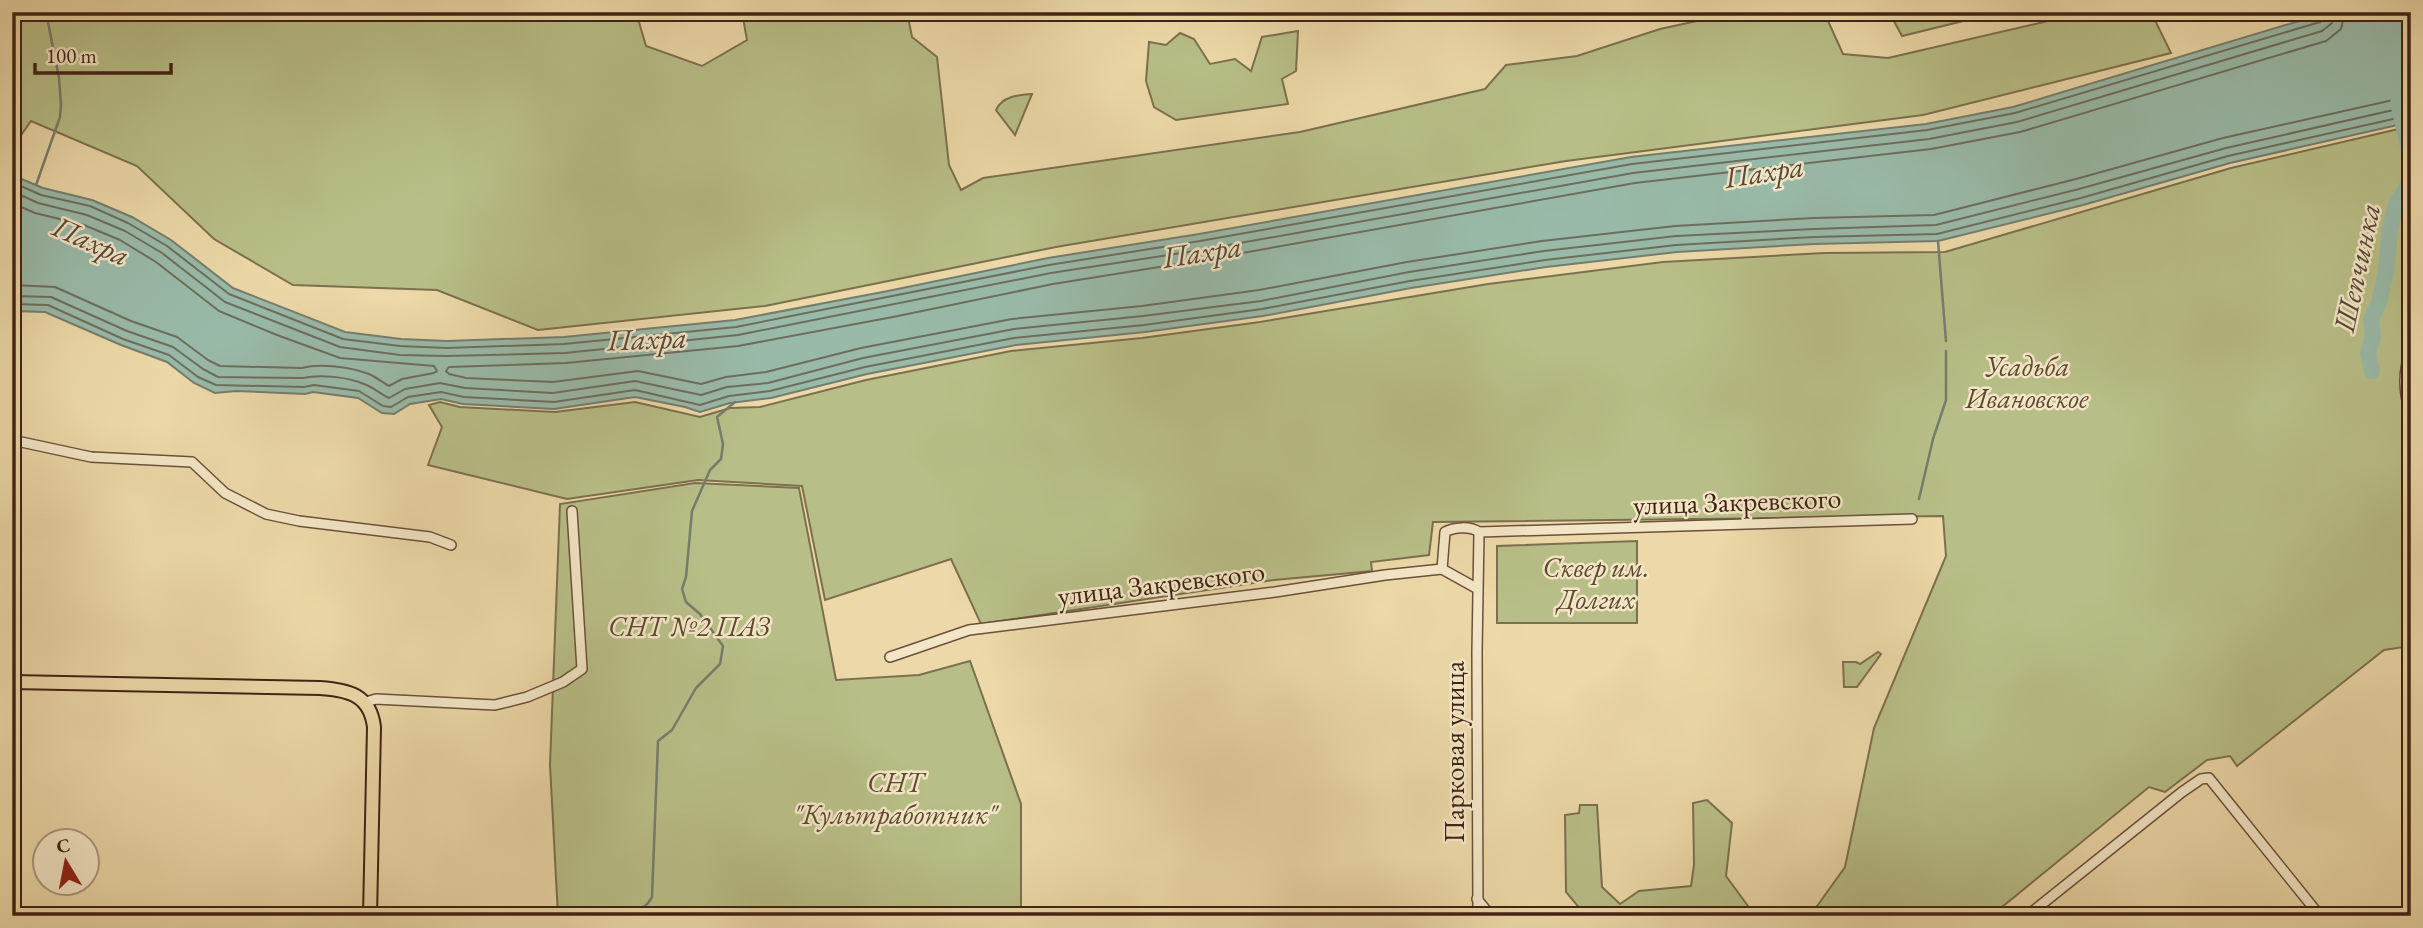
<svg xmlns="http://www.w3.org/2000/svg" width="2423" height="928" font-family="'EB Garamond',serif">
<style>
.green{fill:#b8be87;stroke:#7c704e;stroke-width:2}
.water{fill:#99baa9;stroke:#767d6d;stroke-width:2}
.lines{fill:none;stroke-linecap:round;stroke-linejoin:round}
.shore{stroke:#6d6e5e;stroke-width:2}
.stream{stroke:#767d6d;stroke-width:2.5}
.river{stroke:#99baa9;stroke-width:16}
.minor-casing{stroke:#6c5039;stroke-width:12}
.major-casing{stroke:#412214;stroke-width:16}
.minor{stroke:#f3e6c6;stroke-width:9}
.major{stroke:#ecd8a8;stroke-width:12}
.labels{text-anchor:middle;stroke-width:5;stroke-linejoin:round;paint-order:stroke}
.park-label{font-size:28px;font-style:italic;fill:#5f4931;stroke:#f3e6c6}
.street-label{font-size:28px;fill:#412214;stroke:#f3e6c6}
.water-label{font-size:30px;font-style:italic;fill:#574839;stroke:#f3e6c6}
</style>
<rect width="100%" height="100%" fill="#ecd8a8"/>
<filter id="stains"><feTurbulence type="fractalNoise" baseFrequency=".00286" numOctaves="4"/><feColorMatrix values="0 0 0 0 .2 0 0 0 0 .09 0 0 0 0 .02 0 0 0 .5 -.17"/></filter>
<radialGradient id="worn" r=".72"><stop offset=".6" stop-color="#630" stop-opacity="0"/><stop offset="1" stop-color="#630" stop-opacity=".3"/></radialGradient>
<g class="green">
<path d="M12,12H636L646,46L702,66L747,40L742,12H907L912,37L937,57L949,165L961,190L983,178L1300,132L1485,89L1506,65L1577,56L1660,29L1738,12H1824L1843,54L1888,58L2087,12H2151L2171,53L1923,115L1566,161L1056,247L765,306L538,330L437,290L293,285L214,239L137,166L31,121L12,148Z"/>
<path d="M1241,12H1311L1305,21L1274,20Z"/>
<path d="M1889,12H2000L1902,36Z"/>
<path d="M1298,31L1296,71L1282,79L1288,104L1176,120L1154,107L1146,81L1149,42L1166,45L1180,33L1194,39L1210,64L1235,59L1251,71L1262,37Z"/>
<path d="M1032,94L1015,135L996,110C1002,96 1019,95 1032,94Z"/>
<path d="M2411,126V646L2384,650L2237,766L2230,756L2207,760L2165,792L2149,787L1991,916H1810L1845,867L1874,728L1946,556L1943,516L1433,522L1429,555L1371,562L1372,571L1274,580L981,624L951,559L825,600L802,486L698,480L567,499L428,465L442,427L429,405L440,402L460,407L555,412L635,402L700,417L730,408L760,407L866,380L1011,351L1142,338L1260,322L1488,284L1663,262L1824,253L1945,252L2231,168Z"/>
<path d="M695,483L799,488L836,680L919,675L970,661L1021,804V916H558L550,765L560,504Z"/>
<path d="M1637,541V623H1497V546Z"/>
<path d="M1878,652L1881,654L1857,687H1844L1843,662H1856L1860,664Z"/>
<path d="M1707,800L1732,823L1726,876L1748,906L1734,916H1586L1566,892L1565,815L1579,813L1580,805H1597L1602,887L1620,904L1639,891L1691,886L1694,865L1693,803Z"/>
</g>
<path class="water" d="M2329,12H2411V122L2230,163L2083,205L1938,241L1814,244L1677,252L1546,267L1411,288L1263,316L1145,332L1016,345L867,374L771,398L730,403L700,412L685,407L635,397L554,409L463,404L441,399L410,404L394,414L382,413L358,398L313,392L305,394L236,391L215,393L194,383L167,362L121,345L45,312L12,311V175L43,188L92,200L132,217L171,240L233,288L345,332L401,339L447,341L564,337L735,320L888,291L1048,258L1199,234L1631,157L1926,124L2013,107Z"/>
<g class="lines">
<g class="shore">
<path d="M2345,12L2341,29L2326,41L2020,132L1931,149L1635,183L1203,260L1053,284L893,317L738,346L566,363L449,367L446,371L449,374L466,378L553,382L638,371L701,384L726,377L766,372L861,348L1012,319L1142,306L1259,290L1407,262L1542,241L1675,226L1813,218L1934,215L2076,179L2223,138L2411,96"/>
<path d="M12,182L41,195L90,206L128,223L167,246L229,294L343,339L400,346L447,348L564,344L736,327L1049,265L1200,241L1632,164L1927,130L2015,113L2320,22L2324,19L2325,12"/>
<path d="M12,191L38,203L87,215L125,231L162,253L225,302L340,347L400,355L446,356L565,353L738,335L1051,273L1201,250L1633,173L1929,139L2017,122L2322,31L2332,23L2334,12"/>
<path d="M12,203L35,213L84,225L120,240L156,262L219,311L277,335L340,358L434,366L437,371L434,373L402,379L389,386C382,382 376,377 369,374C351,367 320,363 302,368L220,366L208,360L177,337L131,321L55,287L12,285"/>
<path d="M12,296L51,297L127,331L173,347L203,369L218,377L303,378C320,374 348,377 364,384C373,387 380,394 389,398L405,389L440,383L465,388L553,393L635,381L701,395L727,387L768,383L863,358L1014,329L1143,316L1261,301L1409,272L1544,251L1676,236L1814,229L1936,225L2079,189L2226,148L2411,106"/>
<path d="M12,304L48,305L123,339L169,355L198,377L216,385L304,387L314,385L359,391L383,406L391,407L408,397L441,392L464,397L554,402L635,390L700,405L729,396L770,391L865,367L1014,338L1144,325L1262,309L1410,281L1545,260L1676,245L1814,237L1937,234L2081,198L2228,156L2411,115"/>
</g>
<g class="stream">
<path d="M36,185L60,117L61,105L59,78L46,12"/>
<path d="M1938,241L1946,341"/>
<path d="M1919,499L1933,439L1946,400V351"/>
<path d="M635,916C641,908 647,907 652,897L658,741L672,730L696,688L720,664L723,646L700,614L686,602L682,589L686,577L692,511L710,470L721,459L723,444L717,417L735,402"/>
</g>
<g class="river">
<path d="M2398,103L2411,159"/>
<path d="M2372,371L2368,354L2373,336L2371,319L2379,303L2386,272L2390,228L2396,205L2411,179"/>
</g>
<g class="minor-casing">
<g id="minor">
<path d="M2411,350C2403,370 2403,393 2411,413"/>
<path d="M12,440L91,457L192,462L225,493L266,514L299,521L430,537L451,545"/>
<path d="M1479,532L1912,519"/>
<path d="M890,657L969,630L1275,592L1385,575L1442,569"/>
<path d="M366,702L376,699L495,705L527,697L563,682L582,669L572,511"/>
<path d="M1477,899L1491,916"/>
<path d="M1478,916L1477,652L1479,532C1470,526 1454,527 1445,532L1442,569L1478,589"/>
<path d="M2027,916L2182,792L2201,779L2209,778L2320,916"/>
</g>
</g>
<g class="major-casing">
<path id="major" d="M12,682L320,688C349,690 370,695 374,727L370,916"/>
</g>
<use href="#minor" class="minor"/>
<use href="#major" class="major"/>
</g>
<g class="labels">
<g class="park-label">
<text x="2027" y="376">Усадьба<tspan x="2027" dy="32">Ивановское</tspan></text>
<text x="1596" y="577">Сквер им.<tspan x="1596" dy="32">Долгих</tspan></text>
<text x="689" y="636">СНТ №2 ПАЗ</text>
<text x="895" y="792">СНТ<tspan x="895" dy="32">"Культработник"</tspan></text>
</g>
<g class="street-label">
<text transform="translate(1737 501) rotate(-2)" y="10">улица Закревского</text>
<text transform="translate(1161 583) rotate(-7)" y="10">улица Закревского</text>
<text transform="translate(1454 752) rotate(-90)" y="10">Парковая улица</text>
</g>
<g class="water-label">
<text transform="translate(1764 172) rotate(-9)" y="10">Пахра</text>
<text transform="translate(91 241) rotate(24)" y="10">Пахра</text>
<text transform="translate(1202 252) rotate(-9)" y="10">Пахра</text>
<text transform="translate(2357 268) rotate(-78)" y="10">Шепчинка</text>
<text transform="translate(647 339) rotate(-2)" y="10">Пахра</text>
</g>
</g>
<rect width="2423" height="928" fill="none" stroke="#ecd8a8" stroke-width="42"/>
<rect x="14" y="14" width="2395" height="900" fill="none" stroke="#412214" stroke-width="3.5"/>
<rect x="21" y="21" width="2381" height="886" fill="none" stroke="#412214" stroke-width="2"/>
<g transform="translate(66 862) rotate(350)"><circle r="33" fill="#f3e6c6" stroke="#ac987f" stroke-width="2"/>
<path d="M0-5L12 26L0 18L-12 26Z" fill="#8f2418"/>
<text y="-10" font-size="19" font-weight="bold" text-anchor="middle" fill="#412214">С</text>
</g>
<path d="M35 63v10h136v-10" fill="none" stroke="#412214" stroke-width="3.5"/>
<text x="46" y="63" font-size="21" fill="#412214" stroke="#f3e6c6" stroke-width="5" paint-order="stroke">100 m</text>
<rect width="100%" height="100%" filter="url(#stains)"/>
<rect width="100%" height="100%" fill="url(#worn)"/>
</svg>
